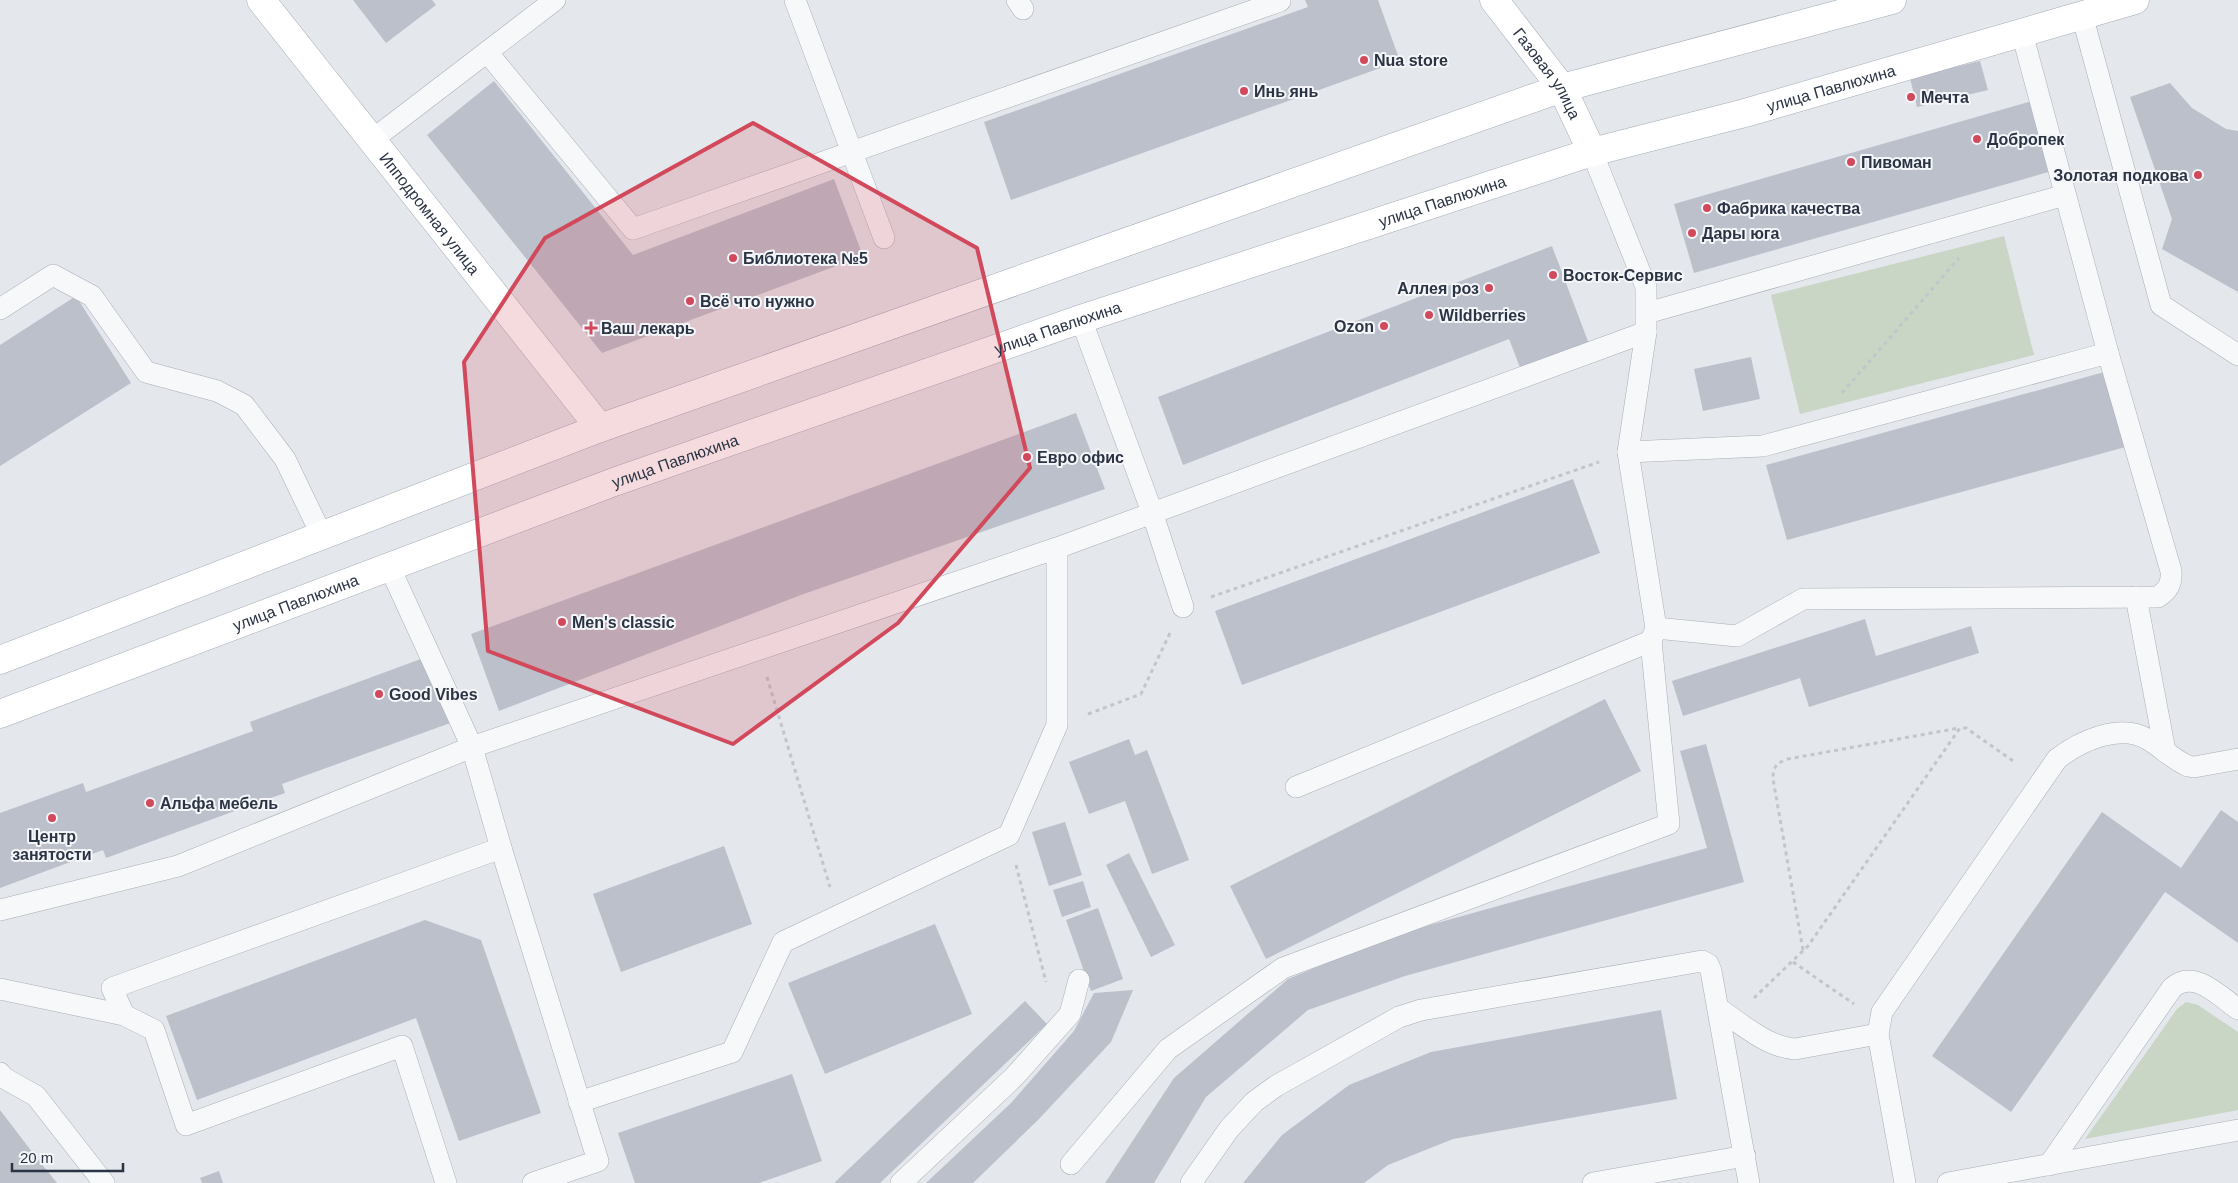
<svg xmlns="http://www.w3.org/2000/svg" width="2238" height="1183" font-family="Arial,sans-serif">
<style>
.green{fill:#c9d6c5}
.building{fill:#bbc0ca}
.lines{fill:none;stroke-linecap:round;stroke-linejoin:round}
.lane-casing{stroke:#a9aeb7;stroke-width:22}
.secondary-casing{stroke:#a9aeb7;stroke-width:29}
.primary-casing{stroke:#a3abb8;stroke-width:29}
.path{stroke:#c2c5cb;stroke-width:3;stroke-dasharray:4 4;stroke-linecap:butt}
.lane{stroke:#f7f8fa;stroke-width:21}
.secondary{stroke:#fff;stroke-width:28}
.primary{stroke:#fff;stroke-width:28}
.marked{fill:#d1495b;fill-opacity:0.2;stroke:#d1495b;stroke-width:4;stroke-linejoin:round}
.poi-dot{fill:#d1495b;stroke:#f4f6f9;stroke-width:2}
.labels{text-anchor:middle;stroke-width:4;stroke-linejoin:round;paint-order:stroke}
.poi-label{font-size:16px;font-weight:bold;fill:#2b3445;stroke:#f4f6f9;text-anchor:start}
.street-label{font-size:16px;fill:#2b3445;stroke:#f4f6f9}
</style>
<rect width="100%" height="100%" fill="#e4e7ec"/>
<g class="green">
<path d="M2004,236L2034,355L1800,414L1771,295Z"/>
<path d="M2186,1002L2198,1005L2238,1032V1110L2085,1139L2177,1009Z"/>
</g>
<g class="building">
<path d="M353,0H432L436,5L386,43Z"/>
<path d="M1305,0H1378L1400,61L1011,200L984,122L1308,7Z"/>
<path d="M1980,61L1988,90L1917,107L1910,78Z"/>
<path d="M494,81L633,255L834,179L863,256L602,353L427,135Z"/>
<path d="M2170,83L2192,108L2226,129L2238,131V292L2162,249L2172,219L2130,97Z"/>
<path d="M2032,101L2052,171L1694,273L1674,204Z"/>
<path d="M1552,246L1589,344L1521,370L1509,339L1183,465L1158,397Z"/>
<path d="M76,296L131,383L0,466V345Z"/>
<path d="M1751,357L1760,399L1703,411L1694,369Z"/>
<path d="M2108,371L2129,446L1787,540L1766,465Z"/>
<path d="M1076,413L1105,489L801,595L499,711L471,634Z"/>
<path d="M1573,479L1600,553L1242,685L1215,611Z"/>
<path d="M1865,619L1876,656L1971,626L1979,653L1809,707L1800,678L1683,716L1672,681Z"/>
<path d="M429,656L453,722L282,784L285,793L243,808L106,858L103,850L0,888V813L83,783L86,792L253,731L250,722Z"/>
<path d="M1605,699L1641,771L1266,959L1230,886Z"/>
<path d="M1129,739L1135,755L1147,750L1189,860L1152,874L1125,801L1089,814L1069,762Z"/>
<path d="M1706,744L1744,882L1405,976L1308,1010L1206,1097L1154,1183H1105L1174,1078L1288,979L1394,935L1707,848L1680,751Z"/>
<path d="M2221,810L2238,822V943L2165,892L2011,1112L1932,1056L2102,812L2181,868Z"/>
<path d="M1065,822L1082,875L1049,886L1032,832Z"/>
<path d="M724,846L752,924L621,972L593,894Z"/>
<path d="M1129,853L1175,945L1151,957L1106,865Z"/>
<path d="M1083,881L1091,907L1062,917L1053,890Z"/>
<path d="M1098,908L1123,979L1091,991L1066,920Z"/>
<path d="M425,920L481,940L541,1113L459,1141L416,1018L197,1100L166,1016Z"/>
<path d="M935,924L972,1014L825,1074L788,983Z"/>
<path d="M1133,990L1111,1042L1038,1120L973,1183H926L1011,1103L1074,1031L1094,993Z"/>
<path d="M1025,1001L1047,1024L880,1183H834Z"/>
<path d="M1661,1010L1677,1099L1453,1139L1388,1165L1364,1183H1243L1282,1135L1349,1085L1431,1052Z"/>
<path d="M792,1074L822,1161L759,1183H635L618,1133Z"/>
<path d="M0,1110L36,1157L57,1183H0Z"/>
<path d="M219,1171L223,1183H202L200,1178Z"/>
</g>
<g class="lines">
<g class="lane-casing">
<g id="lane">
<path d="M795,0L884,238"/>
<path d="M1017,0L1023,9"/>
<path d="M2082,15L2161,305L2238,355"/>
<path d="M487,52L555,0"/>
<path d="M372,140L487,52L633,229L1280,1"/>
<path d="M0,309L53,275L92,296L146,372L217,391L244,405L285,459L322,536"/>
<path d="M1647,313L2065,195"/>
<path d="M1081,319L1152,512L1183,607"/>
<path d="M1628,452L1763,446L2108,353L2022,33"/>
<path d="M1057,548L1646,332"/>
<path d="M390,568L472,747L501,848"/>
<path d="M2136,597L2165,751"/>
<path d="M1656,628L1737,636L1803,599L2158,597C2168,590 2172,584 2171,571L2108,353"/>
<path d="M1296,787L1651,641L1656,628L1628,452L1646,332V287L1592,152"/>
<path d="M0,910L178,866L472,747L1057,548V725L1009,835L783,942L732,1052L579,1102"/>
<path d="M0,989L124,1015L154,1030L186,1125L402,1046L446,1183"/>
<path d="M1718,1008C1740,1023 1767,1047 1795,1049L1878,1034"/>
<path d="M124,1015L112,988L501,848L598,1161L533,1183"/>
<path d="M0,1073L4,1078L36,1096L104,1183"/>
<path d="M1071,1164L1168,1049L1283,968L1669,824L1651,641"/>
<path d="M2049,1165L2172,988C2194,968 2219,996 2238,1009"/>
<path d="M901,1183L1014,1077L1070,1014L1079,980"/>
<path d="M1191,1183L1229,1129L1254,1102L1276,1086L1399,1017L1421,1010L1702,961L1708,964L1711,971L1749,1183"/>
<path d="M1593,1183L1745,1156"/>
<path d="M1905,1183L1878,1034L1882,1012L2057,759C2080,741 2121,722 2149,740C2162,748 2174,760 2188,766L2194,767L2238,759"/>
<path d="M1948,1183L2238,1130"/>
</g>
</g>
<g class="secondary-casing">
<g id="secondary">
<path id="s1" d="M261,0L600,428"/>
<path id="s2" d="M1494,0L1562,88L1592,152"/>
</g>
</g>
<g class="primary-casing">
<g id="primary">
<path d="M0,660L600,428L1562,88L1892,0"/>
<path id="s3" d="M0,714L614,482L1081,319L1592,152L1745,113L2135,0"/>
</g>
</g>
<g class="path">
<path d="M1842,393L1959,258"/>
<path d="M1211,597L1599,462"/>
<path d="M767,677L830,887"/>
<path d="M1088,714L1141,694L1170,633"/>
<path d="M1016,865L1046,982"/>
<path d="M1803,950L1773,779C1773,766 1777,763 1788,759L1959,728"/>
<path d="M1793,962L1854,1004"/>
<path d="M1754,998L1808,946L1960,728H1966L2016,763"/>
</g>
<use href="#lane" class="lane"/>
<use href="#secondary" class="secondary"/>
<use href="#primary" class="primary"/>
</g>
<path class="marked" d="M753,123L977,248L1030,468L898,623L733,744L488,651L464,362L545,238Z"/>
<g class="poi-dot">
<circle cx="1364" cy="60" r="5"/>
<circle cx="1244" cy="91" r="5"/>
<circle cx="1911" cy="97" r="5"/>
<circle cx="1977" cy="139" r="5"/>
<circle cx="1851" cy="162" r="5"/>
<circle cx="2198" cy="175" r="5"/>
<circle cx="1707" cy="208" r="5"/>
<circle cx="1692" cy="233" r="5"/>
<circle cx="733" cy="258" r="5"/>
<circle cx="1553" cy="275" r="5"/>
<circle cx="1489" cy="288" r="5"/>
<circle cx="690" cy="301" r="5"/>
<circle cx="1429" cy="315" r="5"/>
<circle cx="1384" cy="326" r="5"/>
<path d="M588.5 320.5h5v5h5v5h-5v5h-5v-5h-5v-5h5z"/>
<circle cx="1027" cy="457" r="5"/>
<circle cx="562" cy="622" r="5"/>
<circle cx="379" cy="694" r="5"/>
<circle cx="150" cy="803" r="5"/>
<circle cx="52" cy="818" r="5"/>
</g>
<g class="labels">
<g class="poi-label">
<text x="1374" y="66">Nua store</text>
<text x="1254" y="97">Инь янь</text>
<text x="1921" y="103">Мечта</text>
<text x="1987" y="145">Добропек</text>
<text x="1861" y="168">Пивоман</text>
<text x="2188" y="181" text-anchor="end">Золотая подкова</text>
<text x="1717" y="214">Фабрика качества</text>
<text x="1702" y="239">Дары юга</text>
<text x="743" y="264">Библиотека №5</text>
<text x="1563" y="281">Восток-Сервис</text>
<text x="1479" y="294" text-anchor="end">Аллея роз</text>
<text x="700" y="307">Всё что нужно</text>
<text x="1439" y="321">Wildberries</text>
<text x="1374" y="332" text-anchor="end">Ozon</text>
<text x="601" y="334">Ваш лекарь</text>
<text x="1037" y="463">Евро офис</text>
<text x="572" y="628">Men's classic</text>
<text x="389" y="700">Good Vibes</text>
<text x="160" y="809">Альфа мебель</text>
<text x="52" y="842" text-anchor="middle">Центр<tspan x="52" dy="18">занятости</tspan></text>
</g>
<g class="street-label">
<text dy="6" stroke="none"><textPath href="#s2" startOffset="91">Газовая улица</textPath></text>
<text dy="6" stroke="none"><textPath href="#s3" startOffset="1936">улица Павлюхина</textPath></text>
<text dy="6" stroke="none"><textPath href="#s3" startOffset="1531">улица Павлюхина</textPath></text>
<text dy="6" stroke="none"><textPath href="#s1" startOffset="272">Ипподромная улица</textPath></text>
<text dy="6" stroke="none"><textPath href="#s3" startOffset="1126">улица Павлюхина</textPath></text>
<text dy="6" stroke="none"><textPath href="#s3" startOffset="721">улица Павлюхина</textPath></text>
<text dy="6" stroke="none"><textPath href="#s3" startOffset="316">улица Павлюхина</textPath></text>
</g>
</g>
<path d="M12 1163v8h111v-8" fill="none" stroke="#2b3445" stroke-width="2.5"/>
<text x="20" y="1163" font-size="15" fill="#2b3445" stroke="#f4f6f9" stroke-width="4" paint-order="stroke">20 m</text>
</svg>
